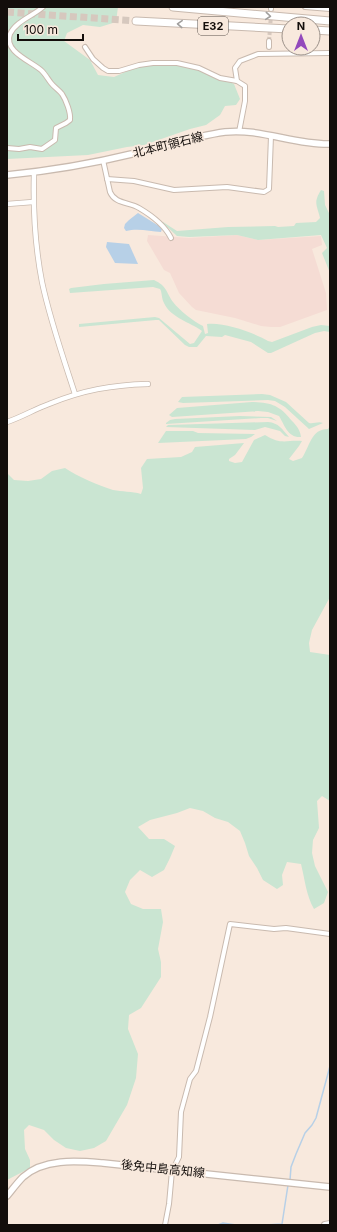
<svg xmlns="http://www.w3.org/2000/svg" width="337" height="1232" font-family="Inter,'Noto Sans JP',sans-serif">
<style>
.commercial{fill:#f5dcd4}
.green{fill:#cae5d2}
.water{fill:#b7d0e7}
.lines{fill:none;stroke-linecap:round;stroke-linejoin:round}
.stream{stroke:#b7d0e7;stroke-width:1.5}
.minor-tunnel{stroke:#d6c8be;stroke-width:4;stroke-dasharray:4 2;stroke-linecap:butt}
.motorway-tunnel{stroke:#d6c8be;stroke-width:7;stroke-dasharray:7 3.5;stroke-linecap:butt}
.minor-casing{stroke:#c9baaf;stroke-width:6}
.tertiary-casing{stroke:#c9baaf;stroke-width:6}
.secondary-casing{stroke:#c9baaf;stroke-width:8}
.trunk-casing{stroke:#c9baaf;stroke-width:8}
.motorway-casing{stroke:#c9baaf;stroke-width:9}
.minor{stroke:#fff;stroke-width:4}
.tertiary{stroke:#fff;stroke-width:4.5}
.secondary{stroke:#fff;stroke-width:5.5}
.trunk{stroke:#fff;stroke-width:6}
.motorway{stroke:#fff;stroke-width:7}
.oneway{stroke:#a19f9d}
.labels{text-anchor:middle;stroke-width:3.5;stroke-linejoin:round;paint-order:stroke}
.shield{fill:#f8e9dd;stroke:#58504a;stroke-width:1}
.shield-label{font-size:11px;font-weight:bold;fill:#130e0b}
.street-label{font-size:12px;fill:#130e0b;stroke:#f8e9dd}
</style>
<rect width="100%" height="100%" fill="#f8e9dd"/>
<path class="commercial" d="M148,235L189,238L237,235L258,240L321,236L322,245L312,249L326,293L327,310L280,327H271L261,326L235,318L196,310L192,307L179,293L170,273L164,270L147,241Z"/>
<g class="green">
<path d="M7,7H118L116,22L100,27L83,25L67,33L64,41L90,60L98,75L114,77L143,64H174L205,71L234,84L240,99L236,105L225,106L220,115L206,125L190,129L144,145L127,147L88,155L7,159Z"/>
<path d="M321,190L324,191L325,205L330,215V273L322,253L327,248L321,235L258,240L237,235L189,237L177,236L163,223V222L177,231L228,227L275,226L278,227L294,226L296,223L316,222L320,218C317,205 313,203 321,190Z"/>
<path d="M154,280C167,286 166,292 173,302C180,311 193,321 203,326L205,334L208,333L207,324C224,322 252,332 268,341L272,342L312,327L321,325L330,326V332L324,331L315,333L271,353H268L251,342L225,335L222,337L206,336L197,347H189L185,345L159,320H156L79,327V324L155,317L159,318L190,344L194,343L202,331C190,322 171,318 164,303C162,300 162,295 161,291L160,289L153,287L70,293L69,289L71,288L104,284Z"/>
<path d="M262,394L270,395L286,402L309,423C314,424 318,421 323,423L309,429L285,407L275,401L268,400L183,403L178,402L182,397Z"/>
<path d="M252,402C272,403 279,405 292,421C297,426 300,430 301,437C288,438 285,426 279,416L268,412L258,411L172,417L169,415L177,408Z"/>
<path d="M240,416L271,417L277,421L268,418H261L166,424V423L170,420L175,419Z"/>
<path d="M268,422C279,423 282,429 289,437L285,436L280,431L265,427L255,430L166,427L168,425Z"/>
<path d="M330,426V597L312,630L309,643L310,652L330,655V801L322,796L317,801L319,828L313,840L312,853L315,866L328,892L324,903L314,909C306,895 305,880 301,864L287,862L282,875L283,885L277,889L263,880L257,868L249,856L245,843L240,831L228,822L215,818L203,811L190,808L177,813L150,820L138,827L149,839H164L175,846L170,858L164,870L152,877L140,870L130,880L125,892L131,904L143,909H161L163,922L158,949L161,962V977L141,1008L129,1015L128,1029L138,1054L136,1078L127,1105L106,1141L94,1148L80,1151L66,1148L54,1140L44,1130L29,1125L24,1130L25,1149L30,1160V1168L7,1180V473L14,480L28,481L41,479L52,471L65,468C78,477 98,485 113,490C122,492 132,491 141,494L143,488L141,468L147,459L181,457L192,452L195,447L244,443L235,455L229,459V461L235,463L242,462L254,440L265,435C281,445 285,440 302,441L299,446L289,459L293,461L302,458C310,446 311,429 328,429Z"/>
<path d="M166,431H193L198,433L255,434L251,437L246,439L158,443Z"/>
</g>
<g class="water">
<path d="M138,213L159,226L162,229L161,232C150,231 137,228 126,231L124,228L125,224L129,220Z"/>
<path d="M107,242L129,244L138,264L115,263L106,247Z"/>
</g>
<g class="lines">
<g class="stream">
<path d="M290,1180L291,1167L296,1154L305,1133L312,1125L316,1118L330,1066"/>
<path d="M218,1225L223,1223L236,1225"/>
<path d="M265,1225L282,1224L288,1185"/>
</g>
<path class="minor-tunnel" d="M269,41L271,15"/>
<path class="motorway-tunnel" d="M7,12L136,21"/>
<g class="minor-casing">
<g id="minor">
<path d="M271,7V9"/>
<path d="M305,7L330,9"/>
<path d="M85,47L93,59L103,68L108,71H119L139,65L153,63H177L199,68L220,78L237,81L245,86V101L239,132"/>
<path d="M269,47V41"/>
<path d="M237,81L235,68L240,61L258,54L330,53"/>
<path d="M7,148L19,149L30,147L42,149L55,140L56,128L66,123L70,120C71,113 66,100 62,94C59,90 54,87 51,83C48,79 45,74 42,71C33,62 3,52 10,34C16,21 33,16 43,7"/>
<path d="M103,160L110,192C115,204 129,202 139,208C151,215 165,226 171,238"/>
<path d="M107,179L134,181L174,190L227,187L264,192L269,189L271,136"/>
<path d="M165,1225L169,1204L172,1171L179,1157L181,1112L190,1079L196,1071L210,1017L230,924L274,929L286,928L330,934"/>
</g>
</g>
<g class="tertiary-casing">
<g id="tertiary">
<path d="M34,173C33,209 35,246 42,282C50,320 63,357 75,394"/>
<path d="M7,204L33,202"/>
<path d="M7,422C22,417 35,409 49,404C83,390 112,385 148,384"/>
</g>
</g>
<g class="secondary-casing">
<g id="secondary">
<path d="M7,175C49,171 95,163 136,153C165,146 195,136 225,132C260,128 295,145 330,144"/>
<path d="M7,1196C12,1190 17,1183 23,1177C44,1158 77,1161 103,1163L330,1187"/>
</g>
</g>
<g class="trunk-casing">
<path id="trunk" d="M325,1225L330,1224"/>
</g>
<g class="motorway-casing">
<g id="motorway">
<path d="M173,7L330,21"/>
<path d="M136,21L289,29"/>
<path d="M313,30L330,31"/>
</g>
</g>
<use href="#minor" class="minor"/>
<use href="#tertiary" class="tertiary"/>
<use href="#secondary" class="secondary"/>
<use href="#trunk" class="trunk"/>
<use href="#motorway" class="motorway"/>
</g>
<defs><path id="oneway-chevron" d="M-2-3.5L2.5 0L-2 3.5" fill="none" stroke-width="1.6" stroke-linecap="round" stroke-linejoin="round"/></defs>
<g class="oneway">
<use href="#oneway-chevron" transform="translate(268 16) rotate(5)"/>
<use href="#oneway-chevron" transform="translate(180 24) rotate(-177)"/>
</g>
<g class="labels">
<rect class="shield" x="198" y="17" width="30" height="18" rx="3"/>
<g class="shield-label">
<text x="213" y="30">E32</text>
</g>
<g class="street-label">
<text transform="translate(168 145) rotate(-14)" y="4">北本町領石線</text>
<text transform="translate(163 1169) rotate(6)" y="4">後免中島高知線</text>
</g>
</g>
<rect width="337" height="1232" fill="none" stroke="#130e0b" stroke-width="16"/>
<g transform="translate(301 36)"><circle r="19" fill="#f8e9dd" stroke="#9c9189"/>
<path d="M0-3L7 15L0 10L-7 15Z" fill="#9349bc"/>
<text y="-6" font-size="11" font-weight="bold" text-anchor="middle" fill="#130e0b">N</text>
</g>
<path d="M18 34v6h65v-6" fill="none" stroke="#130e0b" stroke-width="2"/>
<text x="24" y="34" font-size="12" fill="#130e0b" stroke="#f8e9dd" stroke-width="3" paint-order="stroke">100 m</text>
</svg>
